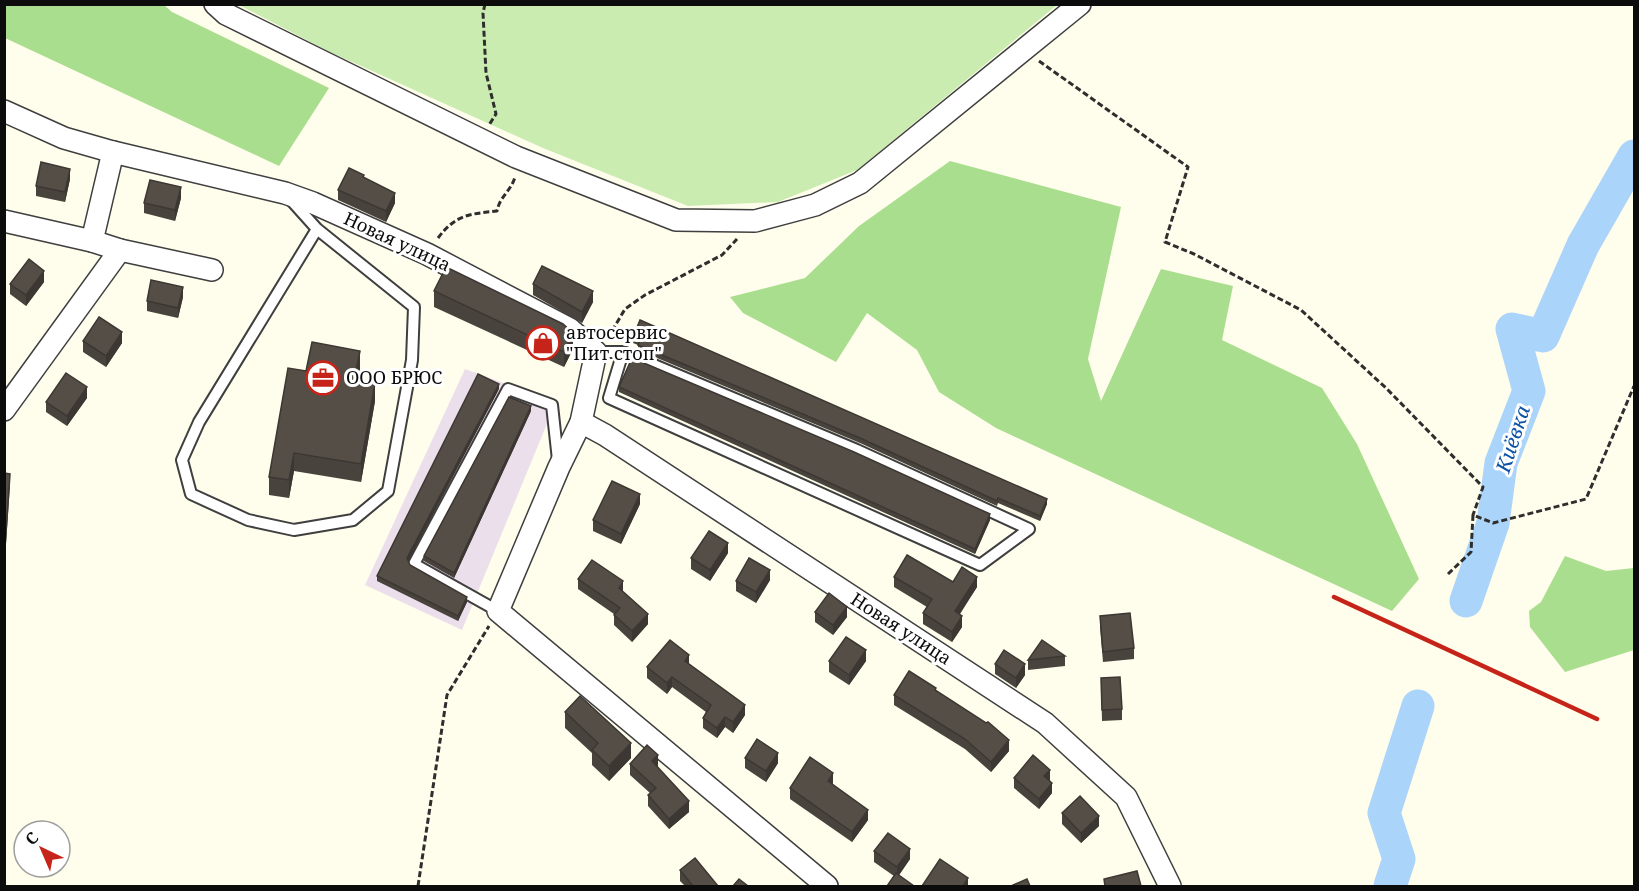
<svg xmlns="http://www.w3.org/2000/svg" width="1639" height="891" font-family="'Noto Serif',serif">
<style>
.industrial{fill:#ecdfec}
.green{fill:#caecb1}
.forest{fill:#aade8f}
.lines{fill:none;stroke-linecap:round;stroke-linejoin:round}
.river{stroke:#abd4fb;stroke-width:33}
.lane-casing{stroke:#3f3f3f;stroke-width:14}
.street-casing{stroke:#3f3f3f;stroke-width:24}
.path{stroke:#2e2e2e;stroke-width:3;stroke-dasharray:6 3;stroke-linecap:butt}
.lane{stroke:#fff;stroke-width:10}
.street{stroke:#fff;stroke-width:21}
.rail{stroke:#c62419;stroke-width:4.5}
.wall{fill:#49433d}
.shaded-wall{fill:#3c3732}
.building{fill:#554e47;stroke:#3c3732;stroke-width:1.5}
.labels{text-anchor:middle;stroke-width:6;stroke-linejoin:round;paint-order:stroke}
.street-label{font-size:18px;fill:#0c0c0c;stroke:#fff}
.poi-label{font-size:18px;fill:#0c0c0c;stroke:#fff;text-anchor:start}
.water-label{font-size:20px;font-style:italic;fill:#0c53a7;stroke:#fff}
</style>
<rect width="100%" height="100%" fill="#fffdeb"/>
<path class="industrial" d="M465,369L556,402L462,630L365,585Z"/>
<path class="green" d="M239,5L1057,4V5L857,170L778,202L688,206L543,148L330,52Z"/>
<g class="forest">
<path d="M5,4L164,5L172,12L329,88L279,166L5,38Z"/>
<path d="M950,161L1121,207L1088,359L1101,401L1161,269L1233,286L1222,340L1322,388L1357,444L1419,579L1392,611L996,428L939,392L917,350L867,313L836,362L743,313L730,297L805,278L859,226Z"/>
<path d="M1565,556L1606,571L1634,568V650L1565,672L1530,627L1529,611L1541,602Z"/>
</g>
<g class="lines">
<g class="river">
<path d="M1466,601L1493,523L1501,463L1529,391L1512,329L1543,336L1583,245L1634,156"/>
<path d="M1390,886L1399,859L1384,813L1418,706"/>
</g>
<g class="lane-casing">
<g id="lane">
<path d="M291,200L317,229L414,307L412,360L388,491L353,520L294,530L248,520L191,494L182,460L199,422L317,229"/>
<path d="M596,352H623L857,450L1029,529L980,565L609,398L623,352"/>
<path d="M498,611L414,564L508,389L552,405L558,460"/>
</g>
</g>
<g class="street-casing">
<g id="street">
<path d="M215,4L226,14L516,157L676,220L755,221L815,205L860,183L1080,4"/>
<path d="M4,111L64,138L113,152L285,193L313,203L427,254L570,329L596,352L581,422L559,467L498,611L827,886"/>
<path d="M113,152L92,241L120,250L212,270"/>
<path d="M4,221L92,241"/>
<path d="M4,410L120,250"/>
<path d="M581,422L605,435L1045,723L1126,797L1170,886"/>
</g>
</g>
<g class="path">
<path d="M485,4L483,13L486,73L496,114L489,125"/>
<path d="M1039,61L1188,167L1165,242L1194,254L1301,310L1386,388L1483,487L1473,515"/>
<path d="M438,238C456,214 470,214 497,211C500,196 511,191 515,177"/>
<path d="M605,337L615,326L625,309L645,295L722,255L737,239"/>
<path d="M1448,574L1471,552L1473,515L1493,523L1586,499L1634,386"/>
<path d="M418,886L447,695L489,626"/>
</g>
<use href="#lane" class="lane"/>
<use href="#street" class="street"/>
<path class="rail" d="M1334,597L1597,719"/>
</g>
<g class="wall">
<path d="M364,177L395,203L386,222L338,200V190Z"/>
<path d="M70,179L65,202L36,196V186Z"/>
<path d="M181,198L175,221L144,213V203Z"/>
<path d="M44,282L26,306L10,294V284Z"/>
<path d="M533,284L593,302L582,323L533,295Z"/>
<path d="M434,291L573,349L564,367L434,307Z"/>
<path d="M183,297L178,318L147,311V301Z"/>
<path d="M633,337L1047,504L1040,521L998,503L997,506L860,443L638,350V345L633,343Z"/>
<path d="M83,341L122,343L106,367L83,352Z"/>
<path d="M360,369L358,380L375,401L361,482L294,471L289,498L269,495V477L306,371Z"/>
<path d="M619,387L990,520L975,554L619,392Z"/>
<path d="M499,389L408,561L410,565L467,602L458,621L377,581V576Z"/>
<path d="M87,398L67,426L46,412V402Z"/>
<path d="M531,411L454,578L424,561V556Z"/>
<path d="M640,504L621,544L593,531V520Z"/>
<path d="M728,553L710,581L691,569V558Z"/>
<path d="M894,577L953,582L977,587L959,614L962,627L952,642L923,624V613L927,607L894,587Z"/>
<path d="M578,579L623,592L648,624L632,642L614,625V614L578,589Z"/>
<path d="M770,580L756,603L736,591V581Z"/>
<path d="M815,612L847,617L833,635L815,622Z"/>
<path d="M1100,616L1134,648V659L1103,662L1100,627Z"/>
<path d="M1065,656V666L1028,670V660Z"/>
<path d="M829,661H866L849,685L829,672Z"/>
<path d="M689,664L745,715L733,733L725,727L717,738L703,728V718L706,712L672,687L667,694L647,678V667Z"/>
<path d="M995,664L1025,675L1016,688L995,674Z"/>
<path d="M1101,678L1122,709V720L1102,721Z"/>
<path d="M936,690L1009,751L991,772L965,749L894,705V695Z"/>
<path d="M565,712L631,758L609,781L592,765V753L565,728Z"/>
<path d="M745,758L778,763L766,782L745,768Z"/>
<path d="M630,764L658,766L657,767L689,812L669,829L648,806V795L650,793L630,775Z"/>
<path d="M1014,778L1050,780L1052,793L1039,809L1014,788Z"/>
<path d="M833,783L832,784L868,820L852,842L790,799V788Z"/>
<path d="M1062,813L1099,826L1081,843L1062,824Z"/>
<path d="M874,851L910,859L899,875L894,876L874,862Z"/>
<path d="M680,870L718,886H685L680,881Z"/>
</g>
<g class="shaded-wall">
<path d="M70,169V179L65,202V192Z"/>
<path d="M181,187V198L175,221V210Z"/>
<path d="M395,193V203L386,222V211Z"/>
<path d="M44,271V282L26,306V295Z"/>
<path d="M183,287V297L178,318V308Z"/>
<path d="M593,291V302L582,323V312Z"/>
<path d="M122,332V343L106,367V356Z"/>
<path d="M573,333V349L564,367V352Z"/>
<path d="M360,351V369L354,398V380Z"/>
<path d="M375,383V401L361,482V464Z"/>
<path d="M499,384V389L407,564V558Z"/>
<path d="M87,387V398L67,426V416Z"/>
<path d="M531,406V411L454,578V573Z"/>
<path d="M294,453V471L289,498V480Z"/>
<path d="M10,474V484L4,573V563Z"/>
<path d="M640,494V504L621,544V534Z"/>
<path d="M1047,499V504L1040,521V516Z"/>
<path d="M990,514V520L975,554V549Z"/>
<path d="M728,543V553L710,581V570Z"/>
<path d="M770,570V580L756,603V592Z"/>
<path d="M977,577V587L955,622V611Z"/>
<path d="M623,581V592L619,588Z"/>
<path d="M467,597V602L458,621V616Z"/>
<path d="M847,607V617L833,635V625Z"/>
<path d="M648,614V624L632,642V631Z"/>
<path d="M962,616V627L952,642V632Z"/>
<path d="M866,650V661L849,685V675Z"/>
<path d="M689,655V666L685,661Z"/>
<path d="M1025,664V675L1016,688V678Z"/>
<path d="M672,677V687L667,694V683Z"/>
<path d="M745,705V715L733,733V722Z"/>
<path d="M725,717V727L717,738V728Z"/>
<path d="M1009,740V751L991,772V762Z"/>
<path d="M631,743V758L609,781V766Z"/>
<path d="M778,753V763L766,782V771Z"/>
<path d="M658,755V766L652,772V761Z"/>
<path d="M1050,770V780L1044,786V776Z"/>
<path d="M833,773V783L828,791V781Z"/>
<path d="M1052,783V793L1039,809V799Z"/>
<path d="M689,801V812L669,829V819Z"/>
<path d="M868,810V820L852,842V832Z"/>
<path d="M1099,816V826L1081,843V833Z"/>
<path d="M910,849V859L897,878V867Z"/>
<path d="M968,878V886H963Z"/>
</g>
<g class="building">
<path d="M41,162L70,169L65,192L36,186Z"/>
<path d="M349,168L364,175L363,177L395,193L386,211L338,190Z"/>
<path d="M150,180L181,187L175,210L144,203Z"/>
<path d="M29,259L44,271L26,295L10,284Z"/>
<path d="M542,266L593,291L582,312L533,284Z"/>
<path d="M446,267L563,324L573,333L564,352L434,291Z"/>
<path d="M151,280L183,287L178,308L147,301Z"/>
<path d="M99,317L122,332L106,356L83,341Z"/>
<path d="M640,320L1047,499L1040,516L998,498L997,501L860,438L638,345L640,340L633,337Z"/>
<path d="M312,342L360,351L354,380L375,383L361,464L294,453L289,480L269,477L288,368L306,371Z"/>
<path d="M632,358L854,452L990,514L975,549L619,387Z"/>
<path d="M66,373L87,387L67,416L46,402Z"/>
<path d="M478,374L499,384L407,558L410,565L467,597L458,616L377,576Z"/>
<path d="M509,397L531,406L454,573L424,556Z"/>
<path d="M4,473L10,474L4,563Z"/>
<path d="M612,481L640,494L621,534L593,520Z"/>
<path d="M709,531L728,543L710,570L691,558Z"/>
<path d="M907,555L953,582L962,567L977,577L955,611L962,616L952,632L923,613L932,599L894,577Z"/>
<path d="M749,558L770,570L756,592L736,581Z"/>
<path d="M592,560L623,581L619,588L648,614L632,631L614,615L620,608L578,579Z"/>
<path d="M829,593L847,607L833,625L815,612Z"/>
<path d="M1130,613L1134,648L1103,652L1100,616Z"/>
<path d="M846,637L866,650L849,675L829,661Z"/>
<path d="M670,640L689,655L685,661L745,705L733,722L725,717L717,728L703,718L711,705L672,677L667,683L647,667Z"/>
<path d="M1042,640L1065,656L1028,660Z"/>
<path d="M1004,650L1025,664L1016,678L995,664Z"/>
<path d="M909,671L936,688L935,690L986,723L988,722L1009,740L991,762L965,739L894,695Z"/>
<path d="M1120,677L1122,709L1102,710L1101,678Z"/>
<path d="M580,696L631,743L609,766L592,750L598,743L565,712Z"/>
<path d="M757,739L778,753L766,771L745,758Z"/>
<path d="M647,745L658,755L652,761L689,801L669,819L648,795L656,788L630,764Z"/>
<path d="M1033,755L1050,770L1044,776L1052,783L1039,799L1014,778Z"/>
<path d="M810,757L833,773L828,781L868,810L852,832L790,788Z"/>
<path d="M1080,796L1099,816L1081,833L1062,813Z"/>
<path d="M888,833L910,849L897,867L874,851Z"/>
<path d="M695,858L718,886H693L680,870Z"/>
<path d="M940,859L968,878L963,886H922Z"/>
<path d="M1137,871L1141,886H1105L1104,879Z"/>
<path d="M896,873L914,886H887Z"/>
<path d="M739,879L748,886H733Z"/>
<path d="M1027,879L1030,886H1011Z"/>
</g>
<defs>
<g id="shop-ring" transform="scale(1.725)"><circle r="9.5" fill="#fff" stroke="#c62419" stroke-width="1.5"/><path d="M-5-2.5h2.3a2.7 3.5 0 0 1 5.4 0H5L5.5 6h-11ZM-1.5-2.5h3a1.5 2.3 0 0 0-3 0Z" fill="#c62419"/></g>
<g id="office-ring" transform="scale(1.725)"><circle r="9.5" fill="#fff" stroke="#c62419" stroke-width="1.5"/><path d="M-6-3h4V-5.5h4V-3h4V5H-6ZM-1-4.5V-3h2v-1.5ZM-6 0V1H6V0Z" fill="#c62419"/></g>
</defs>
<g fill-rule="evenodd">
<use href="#shop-ring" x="543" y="343"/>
<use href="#office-ring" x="323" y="378"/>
</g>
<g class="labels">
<g class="street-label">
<text transform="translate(397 242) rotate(25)" y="6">Новая улица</text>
<text transform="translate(901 629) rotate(33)" y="6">Новая улица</text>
</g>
<g class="poi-label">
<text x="566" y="339">автосервис<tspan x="566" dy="21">"Пит стоп"</tspan></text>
<text x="346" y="384">ООО БРЮС</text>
</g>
<g class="water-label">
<text transform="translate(1513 439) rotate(-72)" y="7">Киёвка</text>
</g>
</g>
<rect width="1639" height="891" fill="none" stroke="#0c0c0c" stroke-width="12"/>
<g transform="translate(42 849) rotate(316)"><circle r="28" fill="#ffffff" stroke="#9e9e9e" stroke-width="1.5"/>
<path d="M0-4.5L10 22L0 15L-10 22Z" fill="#c62419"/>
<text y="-9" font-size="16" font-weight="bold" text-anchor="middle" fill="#0c0c0c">С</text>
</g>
</svg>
